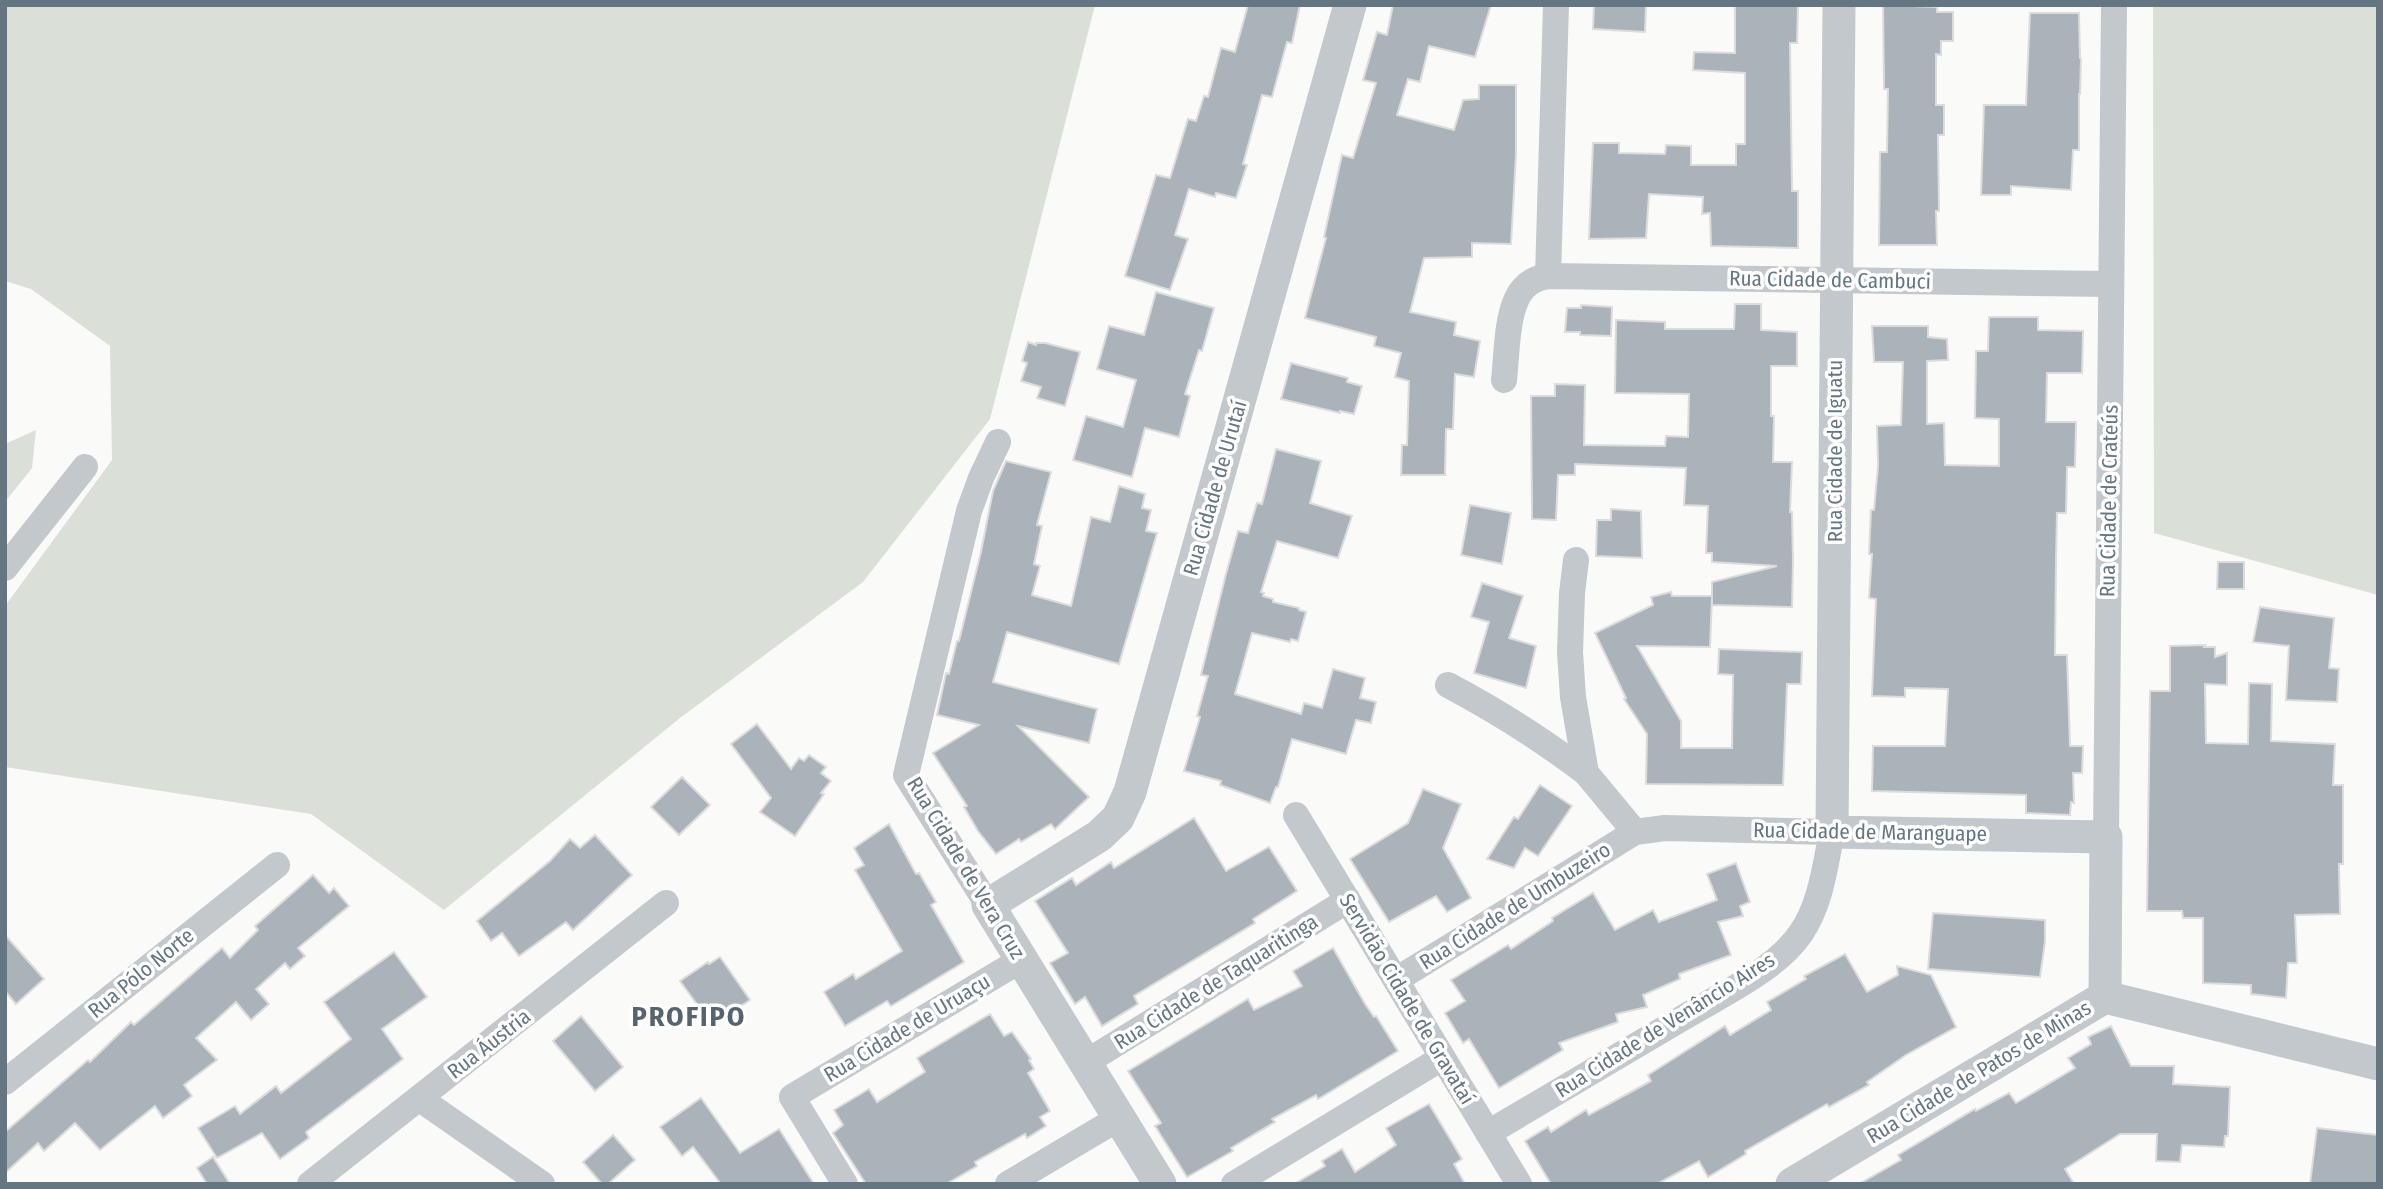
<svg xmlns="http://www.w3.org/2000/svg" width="2383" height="1189" font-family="'Fira Sans Condensed',sans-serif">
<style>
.green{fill:#dadfd7}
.building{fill:#aab3b9;stroke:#dcdcda;stroke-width:2}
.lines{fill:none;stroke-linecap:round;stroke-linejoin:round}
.minor{stroke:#c3c8cc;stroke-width:26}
.tertiary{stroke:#c3c8cc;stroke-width:33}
.labels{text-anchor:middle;stroke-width:7;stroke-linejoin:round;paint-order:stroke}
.street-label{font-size:21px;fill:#657683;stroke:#fff}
.district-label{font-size:28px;font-weight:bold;letter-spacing:2px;fill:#57646e;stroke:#fff}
</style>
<rect width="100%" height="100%" fill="#fafaf8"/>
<g class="green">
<path d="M5,5H1095L990,419L863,582L680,718L444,910L311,814L5,767V606L112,460L110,346L31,289L5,281Z"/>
<path d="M2153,5H2378V595L2154,533Z"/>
<path d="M36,430L32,468L5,502V444Z"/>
</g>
<g class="building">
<path d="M1248,5H1300L1292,43L1287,42L1272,97L1262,95L1243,164L1247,165L1236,198L1216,193L1215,197L1189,189L1175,235L1188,239L1170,290L1125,276L1156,175L1170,178L1188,119L1196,121L1204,96L1208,97L1221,48L1235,52Z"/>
<path d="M1393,5H1491L1475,57L1429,46L1420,82L1408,79L1397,115L1454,130L1463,100L1479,99V85H1516V154L1511,244L1472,243V257L1424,258L1410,312L1456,322L1454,335L1480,341L1474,377L1455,374L1453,429H1446L1445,475H1401L1402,445H1407L1409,381L1395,377L1401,353L1374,346L1376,337L1305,318L1326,238L1324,237L1342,155L1353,158L1376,83L1363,80L1377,32L1387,35Z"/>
<path d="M1594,5H1646L1645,32L1593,29Z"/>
<path d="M1735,5H1798L1797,43H1790L1792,191H1798V248L1711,246L1710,213L1702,214L1703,197L1649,194L1646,238L1589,239L1593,143H1619V153L1665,154L1666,145L1691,146V165H1736V144H1745V73L1693,70L1694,52L1735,53Z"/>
<path d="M1883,5L1937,7V12H1953V41H1941V55L1936,54V105H1944V135H1938L1939,211H1936L1937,245H1879L1880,152H1887L1888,89H1884Z"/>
<path d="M2030,13H2079L2080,58L2081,59L2080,94H2079V150H2073L2071,190L2011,186V195H1981L1984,105H2026Z"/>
<path d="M1156,292L1214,308L1202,351L1199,350L1185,394L1190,396L1179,437L1145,428L1132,477L1073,460L1086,416L1123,427L1136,380L1097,369L1109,326L1144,335Z"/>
<path d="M1735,304H1761V330L1797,332V366H1771V416H1774L1773,462H1792L1790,512H1792L1793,561L1792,607L1712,605V597L1710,647L1637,646L1681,721V748H1732L1733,675L1718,674L1719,649L1802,652L1801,684H1787L1783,785L1646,784L1647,734L1624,699L1626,698L1595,633L1653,605L1651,597L1671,592L1672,596H1712V582L1777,566L1712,562V553H1706L1708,506L1684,505L1686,468L1575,464V475H1558L1556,520L1532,519L1531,396H1555V384L1585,385L1584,445L1665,446L1666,436L1688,437L1689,394L1615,393L1616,320L1665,322V329H1734Z"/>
<path d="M1581,305L1612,307L1611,336L1580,335V332H1565L1567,308H1581Z"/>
<path d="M1989,317H2038V330L2083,331L2082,373H2047L2046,422H2076L2075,467H2067L2066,513H2057L2056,560L2055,655H2067L2070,746H2083L2082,773H2073L2074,803L2071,802L2070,815L2026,813V795L1872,791L1873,746H1945L1948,689L1905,688V697L1872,696L1876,599L1869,598L1872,554H1869L1871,510H1874L1878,466L1877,426L1901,425L1903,362H1874L1872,326H1928V337L1947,339L1948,360L1927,361V424L1944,423L1945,465L1999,466V419L1975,418L1976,351H1988Z"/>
<path d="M1028,342L1036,345V343H1045L1080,352L1065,406L1037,398L1041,387L1021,381L1027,363L1022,361Z"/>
<path d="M1291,363L1348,378L1347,382L1362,386L1354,414L1340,411V413L1281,399Z"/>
<path d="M1276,449L1321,461L1310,503L1352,516L1338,558L1277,541L1261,592L1264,593L1263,596L1273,599V602L1299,608V610L1306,612L1298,641L1291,639L1290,642L1252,633L1235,694L1301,714L1304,703L1322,708L1333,669L1365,678L1360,698L1376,702L1371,723L1356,720L1346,754L1292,739L1278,787H1276L1270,803L1220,785L1221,781L1184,771L1200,717L1197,716L1208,676L1201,675L1226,574L1238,531L1248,533L1257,503L1262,504Z"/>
<path d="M1006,461L1051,472L1037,525L1042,526L1034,564L1040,566L1032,595L1071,606L1091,517L1110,522L1119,486L1145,494L1142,508L1151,510L1146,531L1157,533L1119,664L1007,632L993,682L1097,709L1089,743L1018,726L1089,797L1055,829L1051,824L1021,842L1019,839L996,854L978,831L964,807L967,806L933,753L979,725L937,715L946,673L949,674L957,641H959L981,552L993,491Z"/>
<path d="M1470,505L1511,513L1502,564L1461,555Z"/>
<path d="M1611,509L1641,511L1642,558L1596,556L1597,520H1611Z"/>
<path d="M2218,562H2244V589H2217Z"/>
<path d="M1482,583L1523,596L1509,638L1536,646L1526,688L1474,673L1489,622L1471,617Z"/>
<path d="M2260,607L2334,618L2329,668L2339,669L2337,702L2286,700L2289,646L2253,642Z"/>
<path d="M2205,645L2204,647H2215V657L2227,653V685L2205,684L2206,743L2248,744L2249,683L2272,684L2271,741L2335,744L2333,785H2343V864H2339L2340,914L2295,915L2297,963H2288L2286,998L2251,994V985L2203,983V918H2183L2182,911H2147L2150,691H2170V646Z"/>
<path d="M757,724L791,769L799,758L804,761L809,755L826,767L821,773L831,781L821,793L824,794L795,836L760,812L771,798L731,744Z"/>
<path d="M682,777L710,805L679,835L651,807Z"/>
<path d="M1540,785L1572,806L1538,856L1525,848L1514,868L1487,859L1514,817L1518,819Z"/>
<path d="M1423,789L1461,804L1443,848L1471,898L1447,912L1436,896L1389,922L1350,859L1408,823Z"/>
<path d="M1194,818L1226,871L1269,847L1297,891L1253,919L1255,923L1134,996L1138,1004L1102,1026L1085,997L1075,1004L1050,963L1068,953L1035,901L1072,878L1076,885L1111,862L1114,868Z"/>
<path d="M889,824L916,874L919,873L936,902L931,905L964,962L891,1006L887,1001L845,1026L824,992L853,974L856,979L902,951L855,870L864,865L854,848Z"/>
<path d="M595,835L632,875L573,930L566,922L519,956L502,933L491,941L477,921L550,861L570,839L580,848Z"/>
<path d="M1736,863L1750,902L1740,906L1743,916L1718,922L1731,955L1679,974L1680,979L1643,995L1647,1007L1616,1014L1618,1022L1559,1043L1563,1050L1499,1088L1469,1039L1463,1043L1445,1013L1465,1001L1451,980L1508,945L1511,949L1553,921L1552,918L1593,893L1615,930L1653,910L1659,922L1717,900L1707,874Z"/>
<path d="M313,875L329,893L334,888L349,906L298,948L305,956L290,969L285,963L256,989L269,1004L251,1020L236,1002L196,1038L217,1060L184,1085L192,1096L163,1118L155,1106L100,1150L75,1123L44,1151L38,1143L5,1173V1132L88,1060L90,1062L131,1022L134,1025L222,948L230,958L258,930L255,926Z"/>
<path d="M1933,913L2045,920V942L2040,977L1928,969Z"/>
<path d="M5,935L44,979L16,1004L5,991Z"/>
<path d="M1333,948L1365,1004L1374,1017L1376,1016L1398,1051L1318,1099L1316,1095L1272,1119L1275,1122L1231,1148L1233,1151L1187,1177L1155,1126L1161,1123L1128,1071L1248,999L1254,1010L1302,986L1293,971Z"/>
<path d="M394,952L427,997L382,1029L403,1059L306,1132L309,1138L280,1159L262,1133L217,1158L198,1128L235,1106L240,1114L276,1086L281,1093L351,1039L324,1002Z"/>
<path d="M1845,954L1867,992L1898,975L1897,966L1931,975L1956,1027L1906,1055L1867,1082L1869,1085L1829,1107L1827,1104L1745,1151L1746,1154L1708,1177L1699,1161L1657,1184H1551L1525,1141L1548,1127L1551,1132L1586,1110L1589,1115L1651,1081L1648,1075L1725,1026L1730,1035L1771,1010L1767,1002L1806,979L1804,976Z"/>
<path d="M720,957L750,1000L712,1025L680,981L708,962L709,964Z"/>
<path d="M990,1014L1004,1036L1012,1032L1031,1059L1029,1060L1034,1069L1028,1073L1050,1111L1040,1117L1046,1126L1027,1138L1025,1134L975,1162L977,1166L946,1184H866L833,1133L843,1125L834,1110L869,1089L877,1102L925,1072L917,1058Z"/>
<path d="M581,1016L623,1067L595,1091L553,1041Z"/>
<path d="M2111,1026L2131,1066H2174L2173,1084L2230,1087L2228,1136H2225L2224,1147L2182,1145L2180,1162L2156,1161L2157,1134H2120L2065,1169L2074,1184H1859L1901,1160L1898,1155L1975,1109L1976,1111L2009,1093L2016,1103L2075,1068L2068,1058L2091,1044L2088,1037Z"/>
<path d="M701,1098L740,1153L779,1129L814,1184H721L693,1147L682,1156L660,1127Z"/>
<path d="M1429,1104L1462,1159L1454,1164L1465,1184H1294L1325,1166L1322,1161L1342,1149L1355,1172L1396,1145L1386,1128Z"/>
<path d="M2317,1128L2378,1135V1184H2310Z"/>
<path d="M613,1135L635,1160L608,1184H602L583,1162Z"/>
<path d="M213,1157L230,1184H207L197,1168Z"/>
</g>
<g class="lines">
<g class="minor">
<path d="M1548,276L1556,5"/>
<path d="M1504,380C1507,355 1506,306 1524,288C1531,280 1539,278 1548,276L2111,284"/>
<path d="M1576,560L1572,593L1570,652L1573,697L1586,773L1635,832"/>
<path d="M5,568L85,467"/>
<path d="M1448,685C1497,711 1543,740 1586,773"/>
<path d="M1296,815L1519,1184"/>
<path d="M2106,837L2114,5"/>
<path d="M988,905L906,775L969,511L981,478L998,442"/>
<path d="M1396,980L1635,832L1665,828L1832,832C1825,866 1821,904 1801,933C1776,970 1719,996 1681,1019C1616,1057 1552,1095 1488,1133"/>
<path d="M1085,1063L1348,900"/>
<path d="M5,1082L277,865"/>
<path d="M420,1099L542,1184"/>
<path d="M310,1184L666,903"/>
<path d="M845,1184L792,1097L1021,960"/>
<path d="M1008,1184L1119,1118"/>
<path d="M1234,1184L1442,1058"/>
</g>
<g class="tertiary">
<path d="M1839,5L1832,832L2106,837L2105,997"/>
<path d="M1160,1184L988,905L1099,836L1118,818L1130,792L1350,5"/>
<path d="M1792,1184L2105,997L2378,1064"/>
</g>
</g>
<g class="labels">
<g class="street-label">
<text transform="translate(1830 280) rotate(1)" y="7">Rua Cidade de Cambuci</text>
<text transform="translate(1835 451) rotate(-90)" y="7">Rua Cidade de Iguatu</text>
<text transform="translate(1215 488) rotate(-74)" y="7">Rua Cidade de Urutaí</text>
<text transform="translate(2109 501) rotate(-89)" y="7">Rua Cidade de Crateús</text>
<text transform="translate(1870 832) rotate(1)" y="7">Rua Cidade de Maranguape</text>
<text transform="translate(966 868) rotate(59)" y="7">Rua Cidade de Vera Cruz</text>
<text transform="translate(1515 906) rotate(-32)" y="7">Rua Cidade de Umbuzeiro</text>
<text transform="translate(141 973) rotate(-39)" y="7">Rua Pólo Norte</text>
<text transform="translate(1216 982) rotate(-32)" y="7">Rua Cidade de Taquaritinga</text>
<text transform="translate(1407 999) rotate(59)" y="7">Servidão Cidade de Gravataí</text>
<text transform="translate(1665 1025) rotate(-32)" y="7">Rua Cidade de Venâncio Aires</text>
<text transform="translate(907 1028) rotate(-31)" y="7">Rua Cidade de Uruaçu</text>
<text transform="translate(489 1044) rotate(-38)" y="7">Rua Áustria</text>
<text transform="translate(1979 1072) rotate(-31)" y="7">Rua Cidade de Patos de Minas</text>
</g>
<g class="district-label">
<text x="689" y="1026">PROFIPO</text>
</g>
</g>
<rect width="2383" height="1189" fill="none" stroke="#657683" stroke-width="14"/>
</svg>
